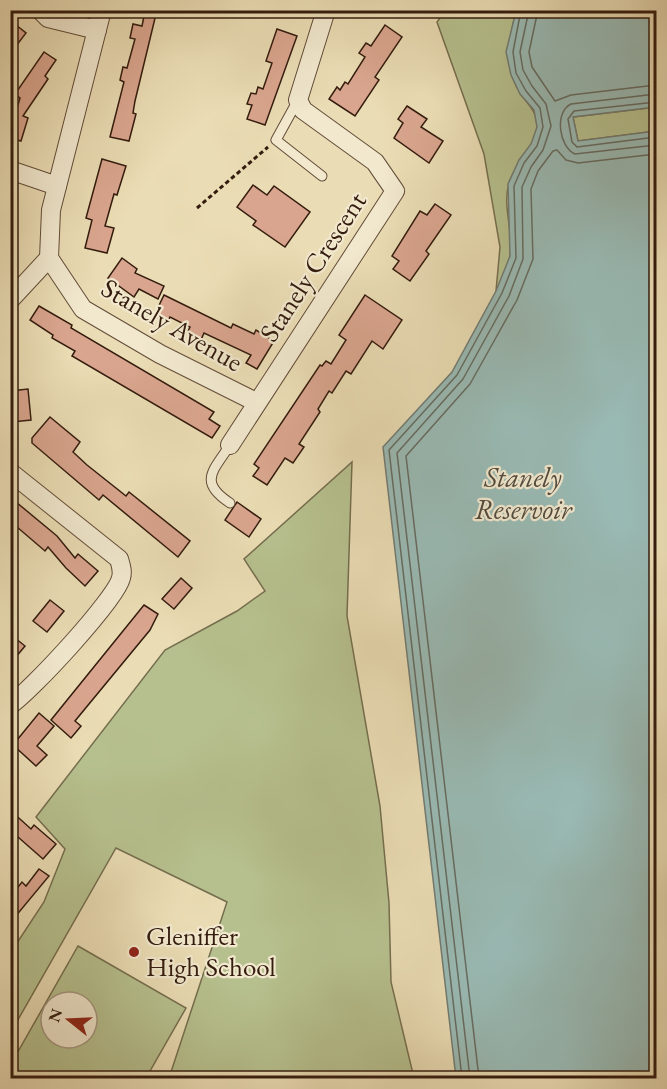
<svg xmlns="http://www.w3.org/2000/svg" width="667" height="1089" font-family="'EB Garamond',serif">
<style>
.green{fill:#b6c08e;stroke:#756e4e;stroke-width:1.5;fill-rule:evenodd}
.water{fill:#99bab4;stroke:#717b72;stroke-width:1.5}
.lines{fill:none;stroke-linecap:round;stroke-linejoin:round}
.shore{stroke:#666b61;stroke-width:1.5}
.building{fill:#d9a58e;stroke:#341c0e;stroke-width:1.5}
.service-casing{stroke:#624c38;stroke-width:11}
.minor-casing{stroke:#624c38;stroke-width:20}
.path{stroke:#341c0e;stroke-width:3;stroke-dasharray:4.5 3;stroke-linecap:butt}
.service{stroke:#f1e8ce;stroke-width:9}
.minor{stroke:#f1e8ce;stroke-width:18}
.poi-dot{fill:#8f2418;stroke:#f1e8ce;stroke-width:2}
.labels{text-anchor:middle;stroke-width:4.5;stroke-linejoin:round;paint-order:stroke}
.street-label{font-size:27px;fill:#341c0e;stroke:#f1e8ce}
.poi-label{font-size:27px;fill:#341c0e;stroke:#f1e8ce;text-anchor:start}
.water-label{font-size:28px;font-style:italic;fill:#524b40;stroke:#f1e8ce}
</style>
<rect width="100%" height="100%" fill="#eadcb4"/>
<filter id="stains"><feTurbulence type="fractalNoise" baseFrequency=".00333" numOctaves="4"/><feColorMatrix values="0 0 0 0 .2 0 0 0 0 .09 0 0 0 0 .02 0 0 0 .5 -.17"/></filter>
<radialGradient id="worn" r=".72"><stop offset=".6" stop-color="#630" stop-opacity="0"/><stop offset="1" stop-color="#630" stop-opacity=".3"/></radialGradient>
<g class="green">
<path d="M445,11H516C509,41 502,67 521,94C528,105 537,111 537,126C537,146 514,163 509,183C502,206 514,233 510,256C508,268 501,280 496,291L500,247L484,154L437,22Z"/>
<path d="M656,107V131L578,141L573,117Z"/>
<path d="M352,462L347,616L380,806L389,903L391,982L414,1078H169L227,902L116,848L11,1032V952L44,902L65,849L36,817L165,650L237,611L265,591L244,559Z"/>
<path d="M78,946L186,1008L146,1078H11V1064ZM51,1002H87V1038H51Z"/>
</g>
<path class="water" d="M516,11H656V107L573,117L578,141L656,131V1078H456L383,447L452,372L496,291L510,256L508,184L519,160L531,144L537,127L534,110L520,94L511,75L506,52Z"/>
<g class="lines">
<g class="shore">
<path d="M538,10L529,52L532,67L555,101L571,95L656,85"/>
<path d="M656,94L571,104C554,112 559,147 575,154L656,145"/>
<path d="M656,102L574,111L568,119L572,142L577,147L656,137"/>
<path d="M462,1078L389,450L457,375L502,293L516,258L514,186L524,163L537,146L543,127L540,108L526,91L516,73L513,52L521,10"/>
<path d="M470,1078L397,453L463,379L509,296L523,259L522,187L531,167L543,150L551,126L546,104L532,86L523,70L520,52L529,10"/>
<path d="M479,1078L406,456L470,384L517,300L533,259L531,189L538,171L553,151L557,150L566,160L578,163L656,154"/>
</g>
</g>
<g class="building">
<path d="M145,11L156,14L135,101L133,113L136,114L129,141L110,137L124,82L120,80L123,67L127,68L135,39L130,38L133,24L142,26Z"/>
<path d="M16,25L26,33L10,54V32Z"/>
<path d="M385,25L402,37L375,77L379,80L355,116L329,99L337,87L340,90L345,82L348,84L365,57L359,53L366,43L371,46Z"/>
<path d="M277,29L297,36L265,125L247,119L252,105L247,104L251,93L256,94L258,87L263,89L272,63L266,61Z"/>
<path d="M44,52L56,60L45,76L48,79L23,116L28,118L21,141L10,138V121L13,122L20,98L15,94Z"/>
<path d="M407,106L427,119L421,127L443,141L429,163L394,138L403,123L398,119Z"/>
<path d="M102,159L126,166L117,195L114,194L105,226L114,228L107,253L85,248L92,220L86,218Z"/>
<path d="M253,185L267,195L274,186L310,212L285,247L253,225L256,221L237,207Z"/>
<path d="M435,204L451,215L426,251L429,254L410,281L393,269L399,261L392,256L420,211L427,215Z"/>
<path d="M122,258L137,269L135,273L164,286L158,299L139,289L134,297L108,278Z"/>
<path d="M164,295L231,328L233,324L254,334L256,330L274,341L257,369L246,363L251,355L204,333L201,340L187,333L190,327L170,317L167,323L154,316Z"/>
<path d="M365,295L402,320L383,349L372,341L351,374L346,371L332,393L329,391L318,409L320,412L299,444L304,447L293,463L285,458L267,485L253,476L259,468L254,464L320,365L322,366L326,361L331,364L346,340L339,335Z"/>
<path d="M39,306L72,325L71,328L214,412L209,419L220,426L212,438L72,356L75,351L52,338L53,335L30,320Z"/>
<path d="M28,389L31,420L12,422L10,391Z"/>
<path d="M50,417L80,442L73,452L87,465L126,496L129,492L190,541L178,557L103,495L99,500L32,443V438Z"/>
<path d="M10,497L57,536L75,558L78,554L98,571L85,586L66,568L48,547L45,551L10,521Z"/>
<path d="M237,502L261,519L249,537L225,520Z"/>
<path d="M181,578L192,588L174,609L162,599Z"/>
<path d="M50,600L64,611L47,632L33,621Z"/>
<path d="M144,605L158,614L150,630L75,721L81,726L71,738L51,720Z"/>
<path d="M10,634L25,646L10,664Z"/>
<path d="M39,713L54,726L37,746L47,755L36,766L13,745Z"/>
<path d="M10,810L31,829L34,825L56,844L43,859L10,830Z"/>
<path d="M39,869L49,876L10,923V897L22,882L26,886Z"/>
</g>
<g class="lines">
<g class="service-casing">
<g id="service">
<path d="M298,100L276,140L322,176"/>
<path d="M230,445C213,471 198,482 230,503"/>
</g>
</g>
<g class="minor-casing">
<g id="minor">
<path d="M40,10L48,18L97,30"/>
<path d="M102,10L51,210L49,258L83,309L160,354L256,402"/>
<path d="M10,170L57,186"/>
<path d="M10,300L49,258"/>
<path d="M230,445L395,191L375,162L303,110L298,100L326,10"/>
<path d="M10,472L119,559C121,566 123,571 121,578C116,599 31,691 10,705"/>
</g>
</g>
<path class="path" d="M197,208L268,147"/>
<use href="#service" class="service"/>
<use href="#minor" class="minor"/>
</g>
<circle class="poi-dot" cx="134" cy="952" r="6"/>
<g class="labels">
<g class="street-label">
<text transform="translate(313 267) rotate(-57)" y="9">Stanely Crescent</text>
<text transform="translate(172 325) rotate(30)" y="9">Stanely Avenue</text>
</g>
<g class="poi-label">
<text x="146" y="945">Gleniffer<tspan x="146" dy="31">High School</tspan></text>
</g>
<g class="water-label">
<text x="523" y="487">Stanely<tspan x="523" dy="32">Reservoir</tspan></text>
</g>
</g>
<rect width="667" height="1089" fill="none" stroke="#eadcb4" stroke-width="36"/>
<rect x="12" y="12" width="643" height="1065" fill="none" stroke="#341c0e" stroke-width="3"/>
<rect x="18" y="18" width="631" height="1053" fill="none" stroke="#341c0e" stroke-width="1.5"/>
<g transform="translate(69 1020) rotate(288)"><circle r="28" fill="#f1e8ce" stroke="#a59681" stroke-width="1.5"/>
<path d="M0-4.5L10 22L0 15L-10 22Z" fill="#8f2418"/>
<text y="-9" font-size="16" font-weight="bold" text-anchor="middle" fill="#341c0e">N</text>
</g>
<rect width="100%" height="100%" filter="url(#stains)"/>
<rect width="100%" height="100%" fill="url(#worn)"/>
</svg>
